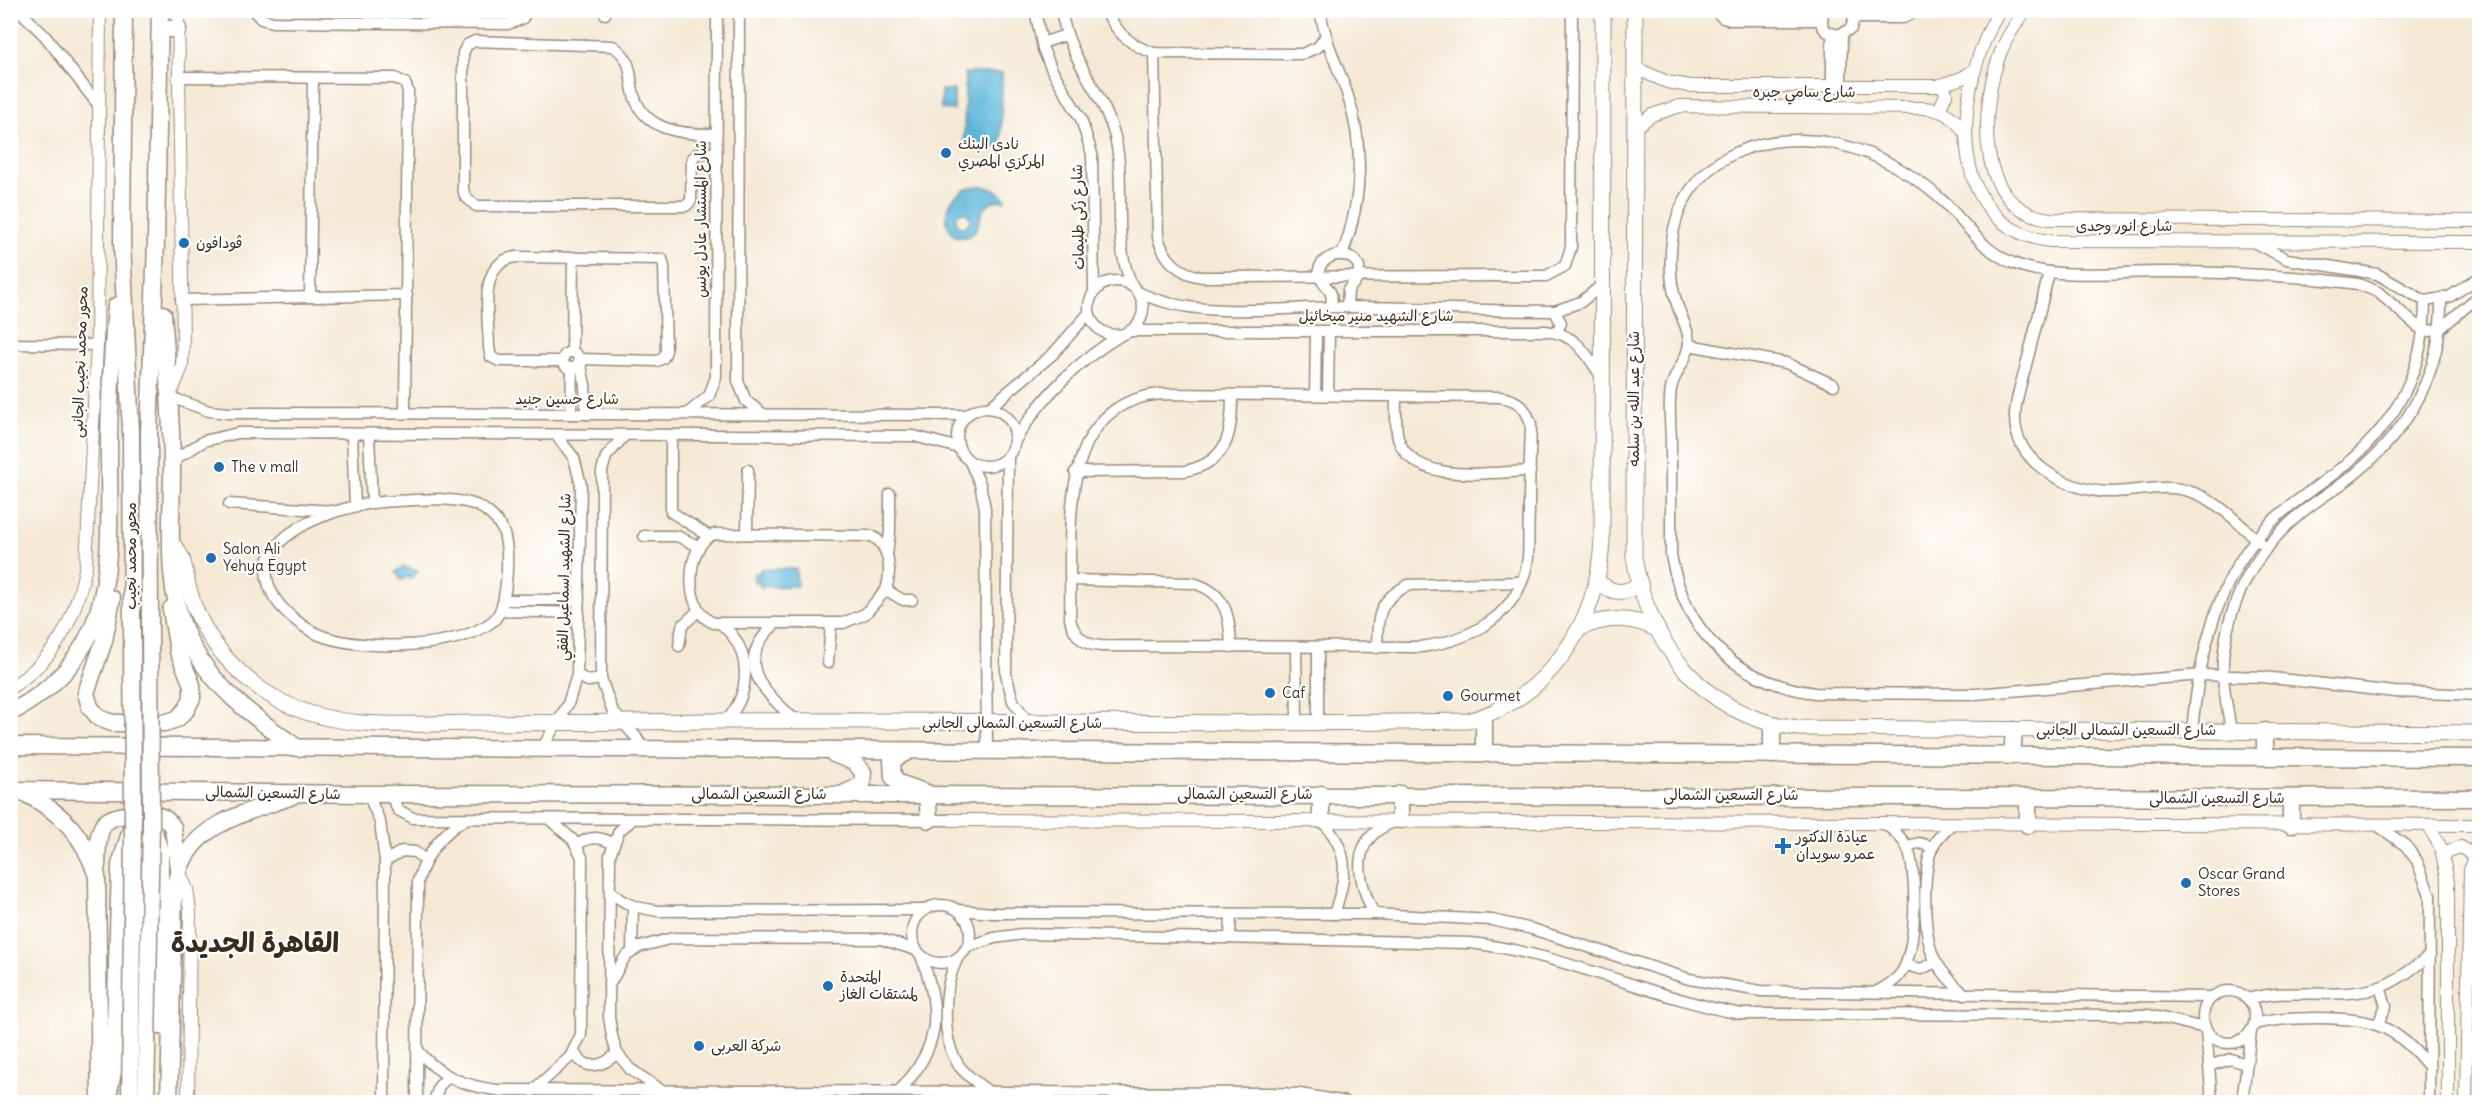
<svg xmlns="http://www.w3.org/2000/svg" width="2490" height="1113" font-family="Delius,'Playpen Sans Arabic',sans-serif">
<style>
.water{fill:#5bb6d9;stroke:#4b707c;stroke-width:1.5;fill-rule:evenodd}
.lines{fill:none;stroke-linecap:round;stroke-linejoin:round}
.minor-casing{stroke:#988a7a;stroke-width:13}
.tertiary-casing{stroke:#988a7a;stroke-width:14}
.secondary-casing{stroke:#988a7a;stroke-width:17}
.primary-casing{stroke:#988a7a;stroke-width:19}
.minor{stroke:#fff;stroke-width:10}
.tertiary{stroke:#fff;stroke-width:12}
.secondary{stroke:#fff;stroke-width:15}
.primary{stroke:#fff;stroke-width:16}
.primary-bridge-casing{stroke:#988a7a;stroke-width:19;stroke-linecap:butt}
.primary-bridge{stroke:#fff;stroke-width:16}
.poi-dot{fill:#1f6fb2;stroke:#fff;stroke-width:2}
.labels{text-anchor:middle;stroke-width:4.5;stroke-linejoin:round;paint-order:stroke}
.street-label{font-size:15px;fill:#3b2a1e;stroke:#fff}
.poi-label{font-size:15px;fill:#3b2a1e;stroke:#fff;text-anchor:start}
.town-label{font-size:27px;font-weight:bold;fill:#3b2a1e;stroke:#fff}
</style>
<rect width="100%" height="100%" fill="#fff"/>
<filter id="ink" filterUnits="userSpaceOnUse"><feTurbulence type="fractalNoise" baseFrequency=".0167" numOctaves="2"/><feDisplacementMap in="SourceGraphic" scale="12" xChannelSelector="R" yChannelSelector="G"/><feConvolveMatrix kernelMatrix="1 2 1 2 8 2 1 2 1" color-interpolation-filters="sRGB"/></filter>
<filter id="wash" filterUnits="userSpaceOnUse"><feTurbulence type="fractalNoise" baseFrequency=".008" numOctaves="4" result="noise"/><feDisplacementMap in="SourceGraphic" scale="24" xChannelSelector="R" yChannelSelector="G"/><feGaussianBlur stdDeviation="1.35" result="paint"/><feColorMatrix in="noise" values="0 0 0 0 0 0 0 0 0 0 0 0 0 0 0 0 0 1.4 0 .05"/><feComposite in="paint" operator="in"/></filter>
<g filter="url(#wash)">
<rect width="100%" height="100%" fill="#f5e9d5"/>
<g class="water">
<path d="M965,73H1002L1001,148H964Z"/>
<path d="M941,90H954V110L941,109Z"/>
<path d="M984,186L998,191L1006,199L1005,201C969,195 989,249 953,235L946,222C946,199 962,185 984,186ZM962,212L967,213L971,220L964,228L957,225L956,216Z"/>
<path d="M403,567L419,571L410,579L409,577L401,580L396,572Z"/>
<path d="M760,569H796L797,586L760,587V579L759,582H754V573H759L760,576Z"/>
</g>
</g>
<g filter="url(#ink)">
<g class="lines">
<g class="minor-casing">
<g id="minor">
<path d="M19,10L45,36L99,106"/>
<path d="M253,10L261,19L273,22L508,24L522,19L528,10"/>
<path d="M605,10V14"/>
<path d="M739,10L738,381L746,401L763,414"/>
<path d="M1035,10L1043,49L1052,70L1081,119L1092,154L1094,292"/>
<path d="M1061,10C1069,61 1103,91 1115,137C1127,187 1110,240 1133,287"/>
<path d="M1106,10C1116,33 1131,46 1154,53L1302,54L1318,47L1325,37"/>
<path d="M1320,10C1325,41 1337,65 1347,93C1365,147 1362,202 1342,255"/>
<path d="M1714,10L1723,18L1730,20H1820"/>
<path d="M1823,10L1822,26L1826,31L1837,35L1851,29L1854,18L1852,10"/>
<path d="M1854,18H1903L1919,10"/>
<path d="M1042,43L1066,35"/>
<path d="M1154,53L1158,237C1164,260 1180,274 1202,277L1546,276L1565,266L1571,247L1572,10"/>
<path d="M178,77L395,78L405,83L408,91L405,413"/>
<path d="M1832,86V35"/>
<path d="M1841,86L1842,35"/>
<path d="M716,134C683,135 641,131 633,91C629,71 632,59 613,46L475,41L467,45L463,53V189L465,196L476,206H686L691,201L692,159L698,153H716"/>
<path d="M2253,242L2287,259L2377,274L2425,301L2449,297L2480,277"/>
<path d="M2049,272C2042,303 2034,334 2026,365C2022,381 2016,397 2015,414C2013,462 2064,489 2106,492C2133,493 2161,483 2188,491C2218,499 2238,524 2261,543"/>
<circle cx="1116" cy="308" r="27"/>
<path d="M1138,292C1197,321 1280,307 1345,307C1415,307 1485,311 1555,311L1581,302L1603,284"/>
<path d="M2480,295L2441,328L2430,331L2418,327L2378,292L2358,284C2292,275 2226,272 2159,272C2117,272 2061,279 2021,266C1986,255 1970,229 1946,204C1923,182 1897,165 1867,153C1784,120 1676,148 1671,252C1670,268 1671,285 1676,301C1680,316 1689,328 1689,343C1688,360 1674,372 1671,389C1668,407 1671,426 1671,444C1671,481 1671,518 1671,555C1685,634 1736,682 1815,693L1975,694L2201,675L2263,677L2395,692L2480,695"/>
<path d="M310,297L313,78"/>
<path d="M181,300L407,295"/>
<path d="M1331,307C1334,287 1326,291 1320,277C1314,263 1333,253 1344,255C1351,256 1356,261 1359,266V277L1348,290L1347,307"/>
<path d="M1555,311L1561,323L1557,332"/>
<path d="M1129,331H1546C1576,334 1586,353 1601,376"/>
<path d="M10,344L97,345"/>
<path d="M1689,345L1786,363L1834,385"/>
<circle cx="571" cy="360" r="8"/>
<path d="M572,352L573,257"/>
<path d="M563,361H499L491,357L489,348C489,319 476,262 516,257L662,259L664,266L666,351L663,358L657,361L580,359"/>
<path d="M580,361L585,385L586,414"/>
<path d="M1161,394L1500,397C1518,399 1527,408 1531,425C1530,454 1529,483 1529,512C1528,527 1529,543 1528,558C1521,614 1472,640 1421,647L1101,646C1084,645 1074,636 1070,619C1073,541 1051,404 1161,394Z"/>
<path d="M1315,395L1316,331"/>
<path d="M1328,395L1329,331"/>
<path d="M1396,396C1396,410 1395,425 1398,438C1412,486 1491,472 1530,471"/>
<path d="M170,397L209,411L228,413L967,415"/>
<circle cx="986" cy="437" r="29"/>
<path d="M989,408L1053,354L1089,313"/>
<path d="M688,413L709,396L716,377L717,10"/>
<path d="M571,414L572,368"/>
<path d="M352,434L355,506"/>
<path d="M369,434L372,503"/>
<path d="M625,435L606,457L602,471L601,679L613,712L636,737L644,750"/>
<path d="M671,435V512L709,536"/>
<path d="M1016,439C1044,394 1077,362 1121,335"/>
<path d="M1008,457L1006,674L1013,701L1029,723"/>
<path d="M172,461L204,441L238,433L914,436L959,448"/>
<path d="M970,462L980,484L985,508L987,752"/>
<path d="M1075,472L1185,471C1229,462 1232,433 1232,395"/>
<path d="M440,499C459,501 477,501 491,515C497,520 504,530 505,538C509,556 508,609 493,621C457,649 368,651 325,637C306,631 279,610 271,591C246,536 333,509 372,503C395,500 418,500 440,499Z"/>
<path d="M229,504L333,511"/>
<path d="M715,534L872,536C890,546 892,571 886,590L865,614L843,623H714C683,613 684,543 715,534Z"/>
<path d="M747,534L748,470"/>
<path d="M644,536H677L698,546"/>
<path d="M887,554L890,532V494"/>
<path d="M1071,580L1193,583C1226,592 1230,616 1231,647"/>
<path d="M886,590L903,600H912"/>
<path d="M505,600H579"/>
<path d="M502,611L579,613"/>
<path d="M721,624C752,649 752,692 726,721"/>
<path d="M775,624C731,664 764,691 797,722"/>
<path d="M679,646L682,626L697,612"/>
<path d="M1296,647L1297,724"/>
<path d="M1318,647V724"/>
<path d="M1377,648C1378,616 1377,601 1408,585L1521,582"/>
<path d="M828,663L831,624"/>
<path d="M577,675L588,681L601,679"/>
<path d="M2192,731C2198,665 2213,591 2256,539C2279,510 2308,494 2336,472C2394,428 2425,373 2425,301"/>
<path d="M2231,731C2227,704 2220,677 2224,650C2231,595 2258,549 2300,514C2317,499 2338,488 2355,474C2410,429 2442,371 2441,300"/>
<path d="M541,750L568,704L577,675L581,485L574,458L556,435"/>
<path d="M368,794L380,822L385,861L384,1102"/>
<path d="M390,794L398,810L413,818L951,820"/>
<path d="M632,820L619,831L610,855L609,1017L612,1036L617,1053L630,1069L658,1088"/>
<path d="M1321,820C1351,852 1347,874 1334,914"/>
<path d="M1951,825C1944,831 1937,838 1933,846C1922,870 1923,935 1934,958C1941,972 1952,983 1964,994"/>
<path d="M2377,825L2406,846L2417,861L2430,895L2429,1102"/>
<path d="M577,845C589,836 601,836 613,844"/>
<path d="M1907,846L1919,843L1933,847"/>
<path d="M385,861L402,851L415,852L425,860"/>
<path d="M610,890C622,905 639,908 658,911L923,910"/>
<circle cx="941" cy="934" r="29"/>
<path d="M958,910L993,913L1374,914L1492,920L1532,929L1689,979L1761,991L2211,997"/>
<path d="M1374,914C1357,879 1348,839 1394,822"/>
<path d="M1230,938L1231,914"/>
<path d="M967,947L994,938L1023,934L1470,943C1563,953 1649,997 1741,1014L2149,1015L2205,1028"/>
<path d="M632,952L633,906"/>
<path d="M957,959C943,988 940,1039 960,1067C968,1077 978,1084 988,1091"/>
<path d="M1906,965L1921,969L1936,962"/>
<path d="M609,985L625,957L639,947L673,938L881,939L916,950"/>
<circle cx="2229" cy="1017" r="26"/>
<path d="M1876,992C1885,987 1895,982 1901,973C1917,953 1918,870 1907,847C1902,837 1893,830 1885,824"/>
<path d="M2248,999C2291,986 2340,1002 2383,986C2400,979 2415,967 2430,955"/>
<path d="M2254,1024C2275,1019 2296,1018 2318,1018C2373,1019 2395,1024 2430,1068"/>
<path d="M2378,1024L2386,1006L2380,987"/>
<path d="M2206,1030L2212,1102"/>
<path d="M417,1049C438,1076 464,1086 497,1090L1271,1093L1300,1094L1346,1102"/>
<path d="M574,1052C585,1072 603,1067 617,1053"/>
<path d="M2211,1065L2231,1059L2245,1064"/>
<path d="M532,1091L570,1057L581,1035L582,857L573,840L549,819"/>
<path d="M899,1091C941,1047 942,1011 921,956"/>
<path d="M417,1102L418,881C426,854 441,833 466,819"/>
<path d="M434,1102L439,1086L448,1077"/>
<path d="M2242,1102L2251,1031"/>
</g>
</g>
<g class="tertiary-casing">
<g id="tertiary">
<path d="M2000,10C1956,81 1939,226 2050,241L2480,242"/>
<path d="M2026,10C2015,24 2006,38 2000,54C1980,109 1974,209 2050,219L2480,221"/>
<path d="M1635,68L1667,82L1690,86H1937L1962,78L1973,71"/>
<path d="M1939,110L1946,95L1944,85"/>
<path d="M1636,127L1652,115L1680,106L1923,108C1943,109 1956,117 1966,135"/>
<path d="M170,396L182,367L183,343L178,10"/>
<path d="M10,688C58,657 75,620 86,565L97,345L100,10"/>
<path d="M951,820L2480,825"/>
<path d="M2428,825L2441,848L2448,882V1102"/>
<path d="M2444,857L2448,851L2461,847L2472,855"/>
<path d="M178,869L187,889L190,911L188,1102"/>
<path d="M2466,1102L2470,870L2480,832"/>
</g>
</g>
<g class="secondary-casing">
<g id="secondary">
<path d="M1635,10L1634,557C1648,645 1706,718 1798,728L2480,733"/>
<path d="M172,544C186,557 184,572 189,589C201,638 239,680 284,703C342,732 414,723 477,723C554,723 630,722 707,721C961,719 1215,726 1468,721C1550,698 1599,621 1602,539L1603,10"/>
<path d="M1598,581C1610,594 1627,595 1640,583"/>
<path d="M1579,629C1606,616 1631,616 1658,630"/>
</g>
</g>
<g class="primary-casing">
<g id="primary">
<path d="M124,10L122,243L131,433L132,625"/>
<path d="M160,29H178"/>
<path d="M163,314C167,363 171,411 172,460C173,517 163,582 187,636C210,686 254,718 298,748"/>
<path d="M112,599L104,641L86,693L90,707L99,718L112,723H164L177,719L186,710L192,698V685L178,651L171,609"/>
<path d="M150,624L149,433L156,242L160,10"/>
<path d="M10,713C121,653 109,561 109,453C109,404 112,355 116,306"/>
<path d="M1484,717V754"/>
<path d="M1772,726V755"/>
<path d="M10,746L2480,758"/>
<path d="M907,752L892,760L893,777L899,783L927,793L929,820"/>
<path d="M834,754L854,762L863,772L862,785L845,793"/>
<path d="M2012,756L2014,730"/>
<path d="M2265,757V731"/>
<path d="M10,790L368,794L2480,798"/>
<path d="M21,791C61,812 83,833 97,876L100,1102"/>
<path d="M1321,794V820"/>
<path d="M1400,794V820"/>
<path d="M2028,797V825"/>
<path d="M2291,798V825"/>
<path d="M151,822L160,851V1026"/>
<path d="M97,866C98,854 96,835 104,824C113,812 145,814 158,816C165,817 169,822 173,827L178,868"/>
<path d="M107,1102L114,1067L120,865L132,826"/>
<path d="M169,1102L174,894C181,825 237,817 292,796"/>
</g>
</g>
<use href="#minor" class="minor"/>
<use href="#tertiary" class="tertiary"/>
<use href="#secondary" class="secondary"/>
<use href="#primary" class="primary"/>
<g class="primary-bridge-casing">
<g id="primary-bridge">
<path d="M130,1102L133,822L132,625"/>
<path d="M146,1102L151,822L150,624"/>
</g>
</g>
<use href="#primary-bridge" class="primary-bridge"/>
</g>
</g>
<g class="poi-dot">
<circle cx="946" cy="153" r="6"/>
<circle cx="184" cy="243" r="6"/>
<circle cx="219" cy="467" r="6"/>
<circle cx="211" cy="558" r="6"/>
<circle cx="1270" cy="693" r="6"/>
<circle cx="1448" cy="696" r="6"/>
<path d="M1780 837h6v6h6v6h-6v6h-6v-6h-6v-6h6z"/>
<circle cx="2186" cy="883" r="6"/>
<circle cx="828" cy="986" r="6"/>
<circle cx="699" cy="1046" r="6"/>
</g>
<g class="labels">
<g class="street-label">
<text x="1804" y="97">شارع سامي جبره</text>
<text transform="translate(1078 217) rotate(-91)" y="5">شارع زكى طليمات</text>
<text transform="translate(701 219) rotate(-90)" y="5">شارع المستشار عادل يونس</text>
<text x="2124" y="231">شارع انور وجدى</text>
<text x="1376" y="321">شارع الشهيد منير ميخائيل</text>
<text transform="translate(80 362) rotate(-88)" y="5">محور محمد نجيب الجانبى</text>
<text x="567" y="404">شارع حسين جنيد</text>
<text transform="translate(1634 399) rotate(-90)" y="5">شارع عبد الله بن سلمه</text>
<text transform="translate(131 556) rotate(-90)" y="5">محور محمد نجيب</text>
<text transform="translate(564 577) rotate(-89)" y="5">شارع الشهيد اسماعيل الفقي</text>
<text x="1012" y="728">شارع التسعين الشمالى الجانبى</text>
<text x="2126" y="735">شارع التسعين الشمالى الجانبى</text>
<text transform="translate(273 793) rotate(1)" y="5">شارع التسعين الشمالى</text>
<text x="759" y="799">شارع التسعين الشمالى</text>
<text x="1245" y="799">شارع التسعين الشمالى</text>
<text x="1731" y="800">شارع التسعين الشمالى</text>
<text x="2217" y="803">شارع التسعين الشمالى</text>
</g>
<g class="poi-label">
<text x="958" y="149">نادي البنك<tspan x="958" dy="17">المركزي المصري</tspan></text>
<text x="196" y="248">ڤودافون</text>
<text x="231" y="472">The v mall</text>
<text x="223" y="554">Salon Ali<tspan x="223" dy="17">Yehya Egypt</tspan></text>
<text x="1282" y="698">Caf</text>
<text x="1460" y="701">Gourmet</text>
<text x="1796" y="842">عيادة الدكتور<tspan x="1796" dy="17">عمرو سويدان</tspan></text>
<text x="2198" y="879">Oscar Grand<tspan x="2198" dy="17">Stores</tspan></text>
<text x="840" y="982">المتحدة<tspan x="840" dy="17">لمشتقات الغاز</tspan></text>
<text x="711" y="1051">شركة العربى</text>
</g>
<g class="town-label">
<text x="255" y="952">القاهرة الجديدة</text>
</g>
</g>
<rect width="2490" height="1113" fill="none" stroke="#fff" stroke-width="36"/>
</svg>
